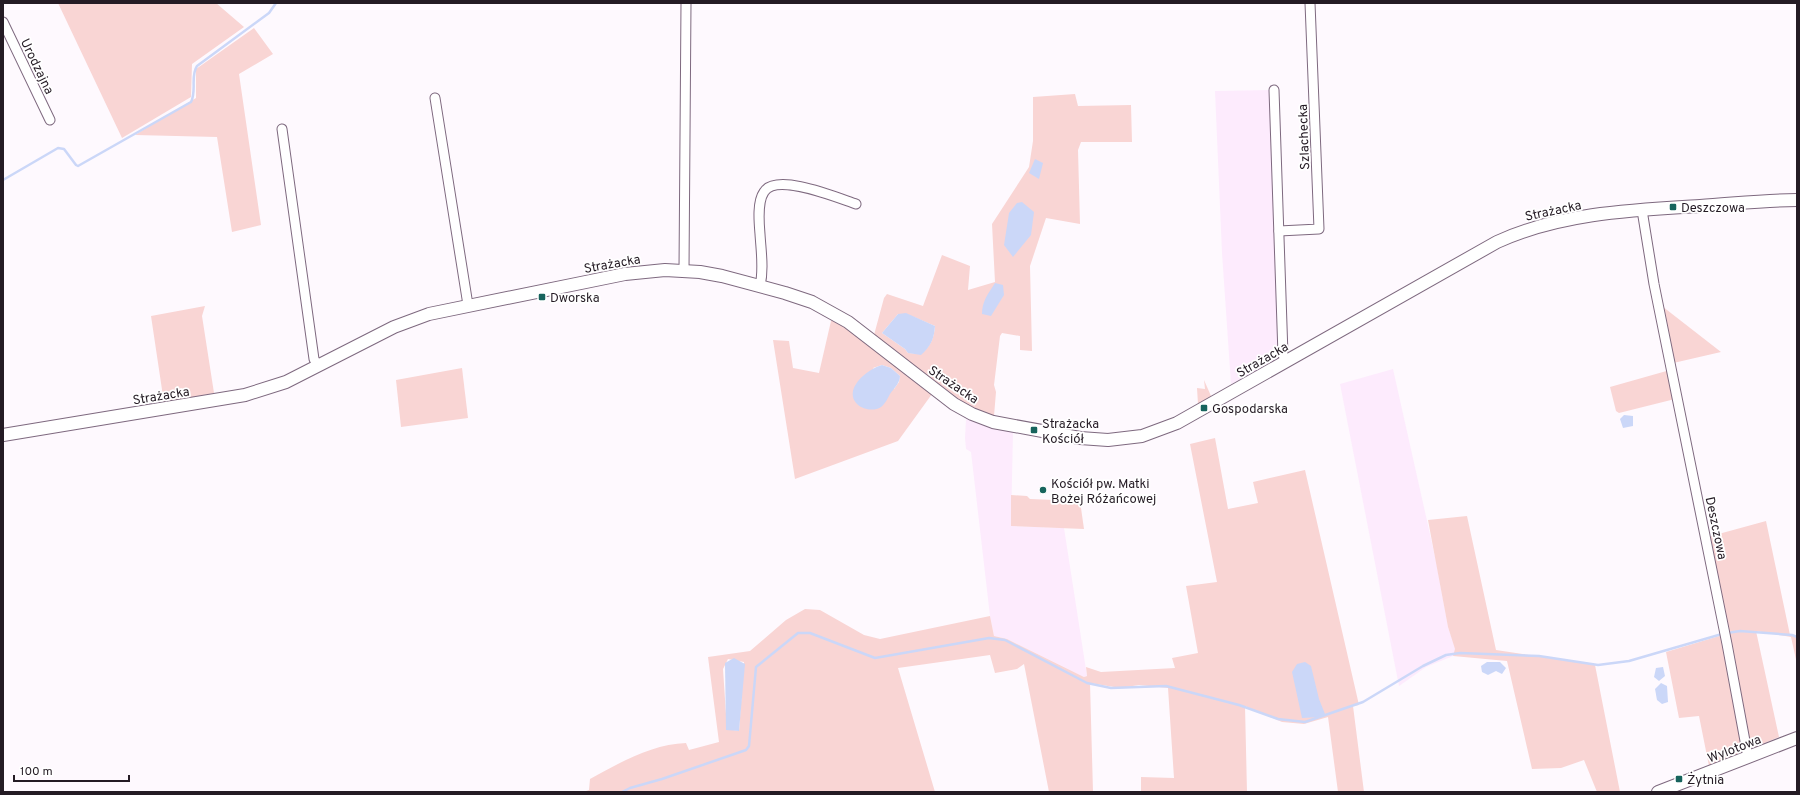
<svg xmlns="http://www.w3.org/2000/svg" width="1800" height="795" font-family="Overpass,sans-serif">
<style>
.built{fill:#fdebfd}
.green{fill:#f9d5d4;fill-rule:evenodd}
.water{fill:#cbd7f8}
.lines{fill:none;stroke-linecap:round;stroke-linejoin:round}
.stream{stroke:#cbd7f8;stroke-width:2.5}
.street-casing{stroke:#7e697f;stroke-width:11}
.secondary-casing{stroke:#7e697f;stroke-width:14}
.street{stroke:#fff;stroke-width:9}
.secondary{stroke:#fff;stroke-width:12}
.poi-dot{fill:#17645d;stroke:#fff;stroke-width:1.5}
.labels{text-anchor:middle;stroke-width:3.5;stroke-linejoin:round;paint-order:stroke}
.street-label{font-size:13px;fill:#241b24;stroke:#fff}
.poi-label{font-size:13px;fill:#241b24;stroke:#fff;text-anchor:start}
</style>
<rect width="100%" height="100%" fill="#fef9fe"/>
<g class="built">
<path d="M1274,90L1283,227L1288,354L1231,384L1222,253L1215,91Z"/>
<path d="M1393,369L1436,561L1448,627L1456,650L1453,656L1426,667L1399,686L1340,384Z"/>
<path d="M966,419L1013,432L1011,526L1064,528L1087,676L1084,677L1007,639L994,636L990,616L971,452L966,449L965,438Z"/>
</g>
<g class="green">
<path d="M58,3H216L244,27L192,64L191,97L122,138Z"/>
<path d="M254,28L273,54L239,74L261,225L232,232L217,137L135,135L196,98V69Z"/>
<path d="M1075,94L1078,106L1131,105L1132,142H1081L1078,150L1080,224L1046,218L1030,266L1032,351L1020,350V336L1002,333L1000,336L994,385L996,392L994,416L968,406L874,335L884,298L887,294L923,306L942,255L970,266L968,290L995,282L992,224L1029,167L1033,141V97ZM898,314L914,317L935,326C934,338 931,346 921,354L908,353L905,349L882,333Z"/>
<path d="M1658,303L1721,352L1669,364Z"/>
<path d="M205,306L202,316L214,393L164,403L151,316Z"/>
<path d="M835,320L932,394L898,441L795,479L773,340L789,341L793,368L819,373L831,321ZM882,365L891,368L900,376L899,382L894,389L873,368Z"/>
<path d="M462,368L468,418L401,427L396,380Z"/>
<path d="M1670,370L1675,399L1619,413L1616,411L1610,387Z"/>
<path d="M1204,380L1211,396L1189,410L1198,404L1197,388L1205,389Z"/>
<path d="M1215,438L1228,509L1258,503L1253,482L1305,470L1359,705L1353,706L1364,792H1338L1328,717L1304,724L1282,722L1245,706L1247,792H1141V777L1174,778L1168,688L1139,685L1120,688L1090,683L1093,792H1049L1024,664L1017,669L995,673L990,655L898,668L935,792H583L589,790L590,779C619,763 652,744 686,743L689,750L719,742L708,657L750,651L786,620L805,609L820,610L864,635L880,639L990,616L994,636L1007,639L1084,677L1087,676L1086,667L1101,672L1175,668L1172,658L1198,653L1186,586L1217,582L1190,444ZM728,659L744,662L739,731L727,729L723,669Z"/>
<path d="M1011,495L1027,496L1030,499L1080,501L1084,529L1011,526Z"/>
<path d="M1467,516L1496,650L1595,665L1620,792H1597L1584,760L1561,768L1532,769L1507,661L1453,656L1455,649L1448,627L1428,520Z"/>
<path d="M1766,521L1790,635L1797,638V664L1791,637L1756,631L1779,737L1709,766L1699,716L1679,718L1666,652L1726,634L1704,538Z"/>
</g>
<g class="water">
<path d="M1035,159L1043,163L1039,179L1029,173Z"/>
<path d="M1022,202L1034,212L1031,235L1013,257L1004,245L1009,213L1017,203Z"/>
<path d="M995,283L1003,285L1004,295L991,316L982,314C982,301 988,294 995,283Z"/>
<path d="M906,313L935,326C934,339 931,346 921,355L908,353L905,349L882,333L898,314Z"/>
<path d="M882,365L891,368L900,376C900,383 894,388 890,394C888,398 885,404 881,407C870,414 850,406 853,391C856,379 871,368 882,365Z"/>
<path d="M1624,415L1633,416V426L1623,428L1620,419Z"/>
<path d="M734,658L745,664L739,731L726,730L725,663Z"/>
<path d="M1305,662L1311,666L1319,699L1325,714L1322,717L1302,718L1292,672L1297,664Z"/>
<path d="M1487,662H1500L1506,668L1502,674L1496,671L1488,675L1482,672L1481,666Z"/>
<path d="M1663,667L1665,676L1659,681L1654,677L1656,668Z"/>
<path d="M1661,683L1667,686L1668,702L1662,704L1657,700L1655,689Z"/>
</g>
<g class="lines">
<g class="stream">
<path d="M3,180L58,148L64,149L76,165L78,166L191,102C197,91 190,76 197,66L269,13L276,3"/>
<path d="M1727,633L1740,631L1792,635L1797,637"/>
<path d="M622,792L630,788L662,779L746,750L749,746L756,667L798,633H810L875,658L989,638L1005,640L1087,683L1111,688L1166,686L1239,705L1278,719L1305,722L1363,702L1423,666L1446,655L1460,653L1539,656L1598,665L1629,661L1722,634"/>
</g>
<g class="street-casing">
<g id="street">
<path d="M3,22L50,120"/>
<path d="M1274,90L1283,355L1286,361"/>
<path d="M435,98L468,305"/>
<path d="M282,129L314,359L318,366"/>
<path d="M1642,210L1654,284L1727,644L1748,757"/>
<path d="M1279,231L1319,229L1310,3"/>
<path d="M684,270L686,3"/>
<path d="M760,286C764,269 761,251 760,234C759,222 757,202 764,192C776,172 838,198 856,204"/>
</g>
</g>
<g class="secondary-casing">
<g id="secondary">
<path d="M3,435L245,395L286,382L394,327L429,314L625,274L665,270L700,272L722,276L785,293L812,302L848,322L954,404L972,414L993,422L1080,438L1108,440L1142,436L1177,423L1497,242C1560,213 1632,210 1700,206C1732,204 1765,200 1797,200"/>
<path d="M1658,792L1797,738"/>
</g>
</g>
<use href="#street" class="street"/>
<use href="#secondary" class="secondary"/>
</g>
<g class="poi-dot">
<rect x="1669" y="203" width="8" height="8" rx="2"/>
<rect x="538" y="293" width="8" height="8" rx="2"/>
<rect x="1200" y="404" width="8" height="8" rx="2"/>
<rect x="1030" y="426" width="8" height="8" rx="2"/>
<circle cx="1043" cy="490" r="4"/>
<rect x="1675" y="775" width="8" height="8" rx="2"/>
</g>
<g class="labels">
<g class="street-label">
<text transform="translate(38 66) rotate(64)" y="5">Urodzajna</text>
<text transform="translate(1303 137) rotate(-92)" y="5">Szlachecka</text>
<text transform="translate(1553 210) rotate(-12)" y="5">Strażacka</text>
<text transform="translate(612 263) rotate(-10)" y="5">Strażacka</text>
<text transform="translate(1262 359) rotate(-30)" y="5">Strażacka</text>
<text transform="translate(954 384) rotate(34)" y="5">Strażacka</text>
<text transform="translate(161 395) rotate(-9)" y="5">Strażacka</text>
<text transform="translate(1717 528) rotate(78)" y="5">Deszczowa</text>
<text transform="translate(1734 748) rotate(-21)" y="5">Wylotowa</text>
</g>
<g class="poi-label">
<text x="1681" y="212">Deszczowa</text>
<text x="550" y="302">Dworska</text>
<text x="1212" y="413">Gospodarska</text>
<text x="1042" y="428">Strażacka<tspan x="1042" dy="15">Kościół</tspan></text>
<text x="1051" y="488">Kościół pw. Matki<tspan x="1051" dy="15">Bożej Różańcowej</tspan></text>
<text x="1687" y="784">Żytnia</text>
</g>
</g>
<rect width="1800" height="795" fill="none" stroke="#241b24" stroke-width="8"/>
<path d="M14 775v6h115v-6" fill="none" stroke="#241b24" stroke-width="2"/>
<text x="20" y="775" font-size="12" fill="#241b24" stroke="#ffffff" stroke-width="3" paint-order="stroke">100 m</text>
</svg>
